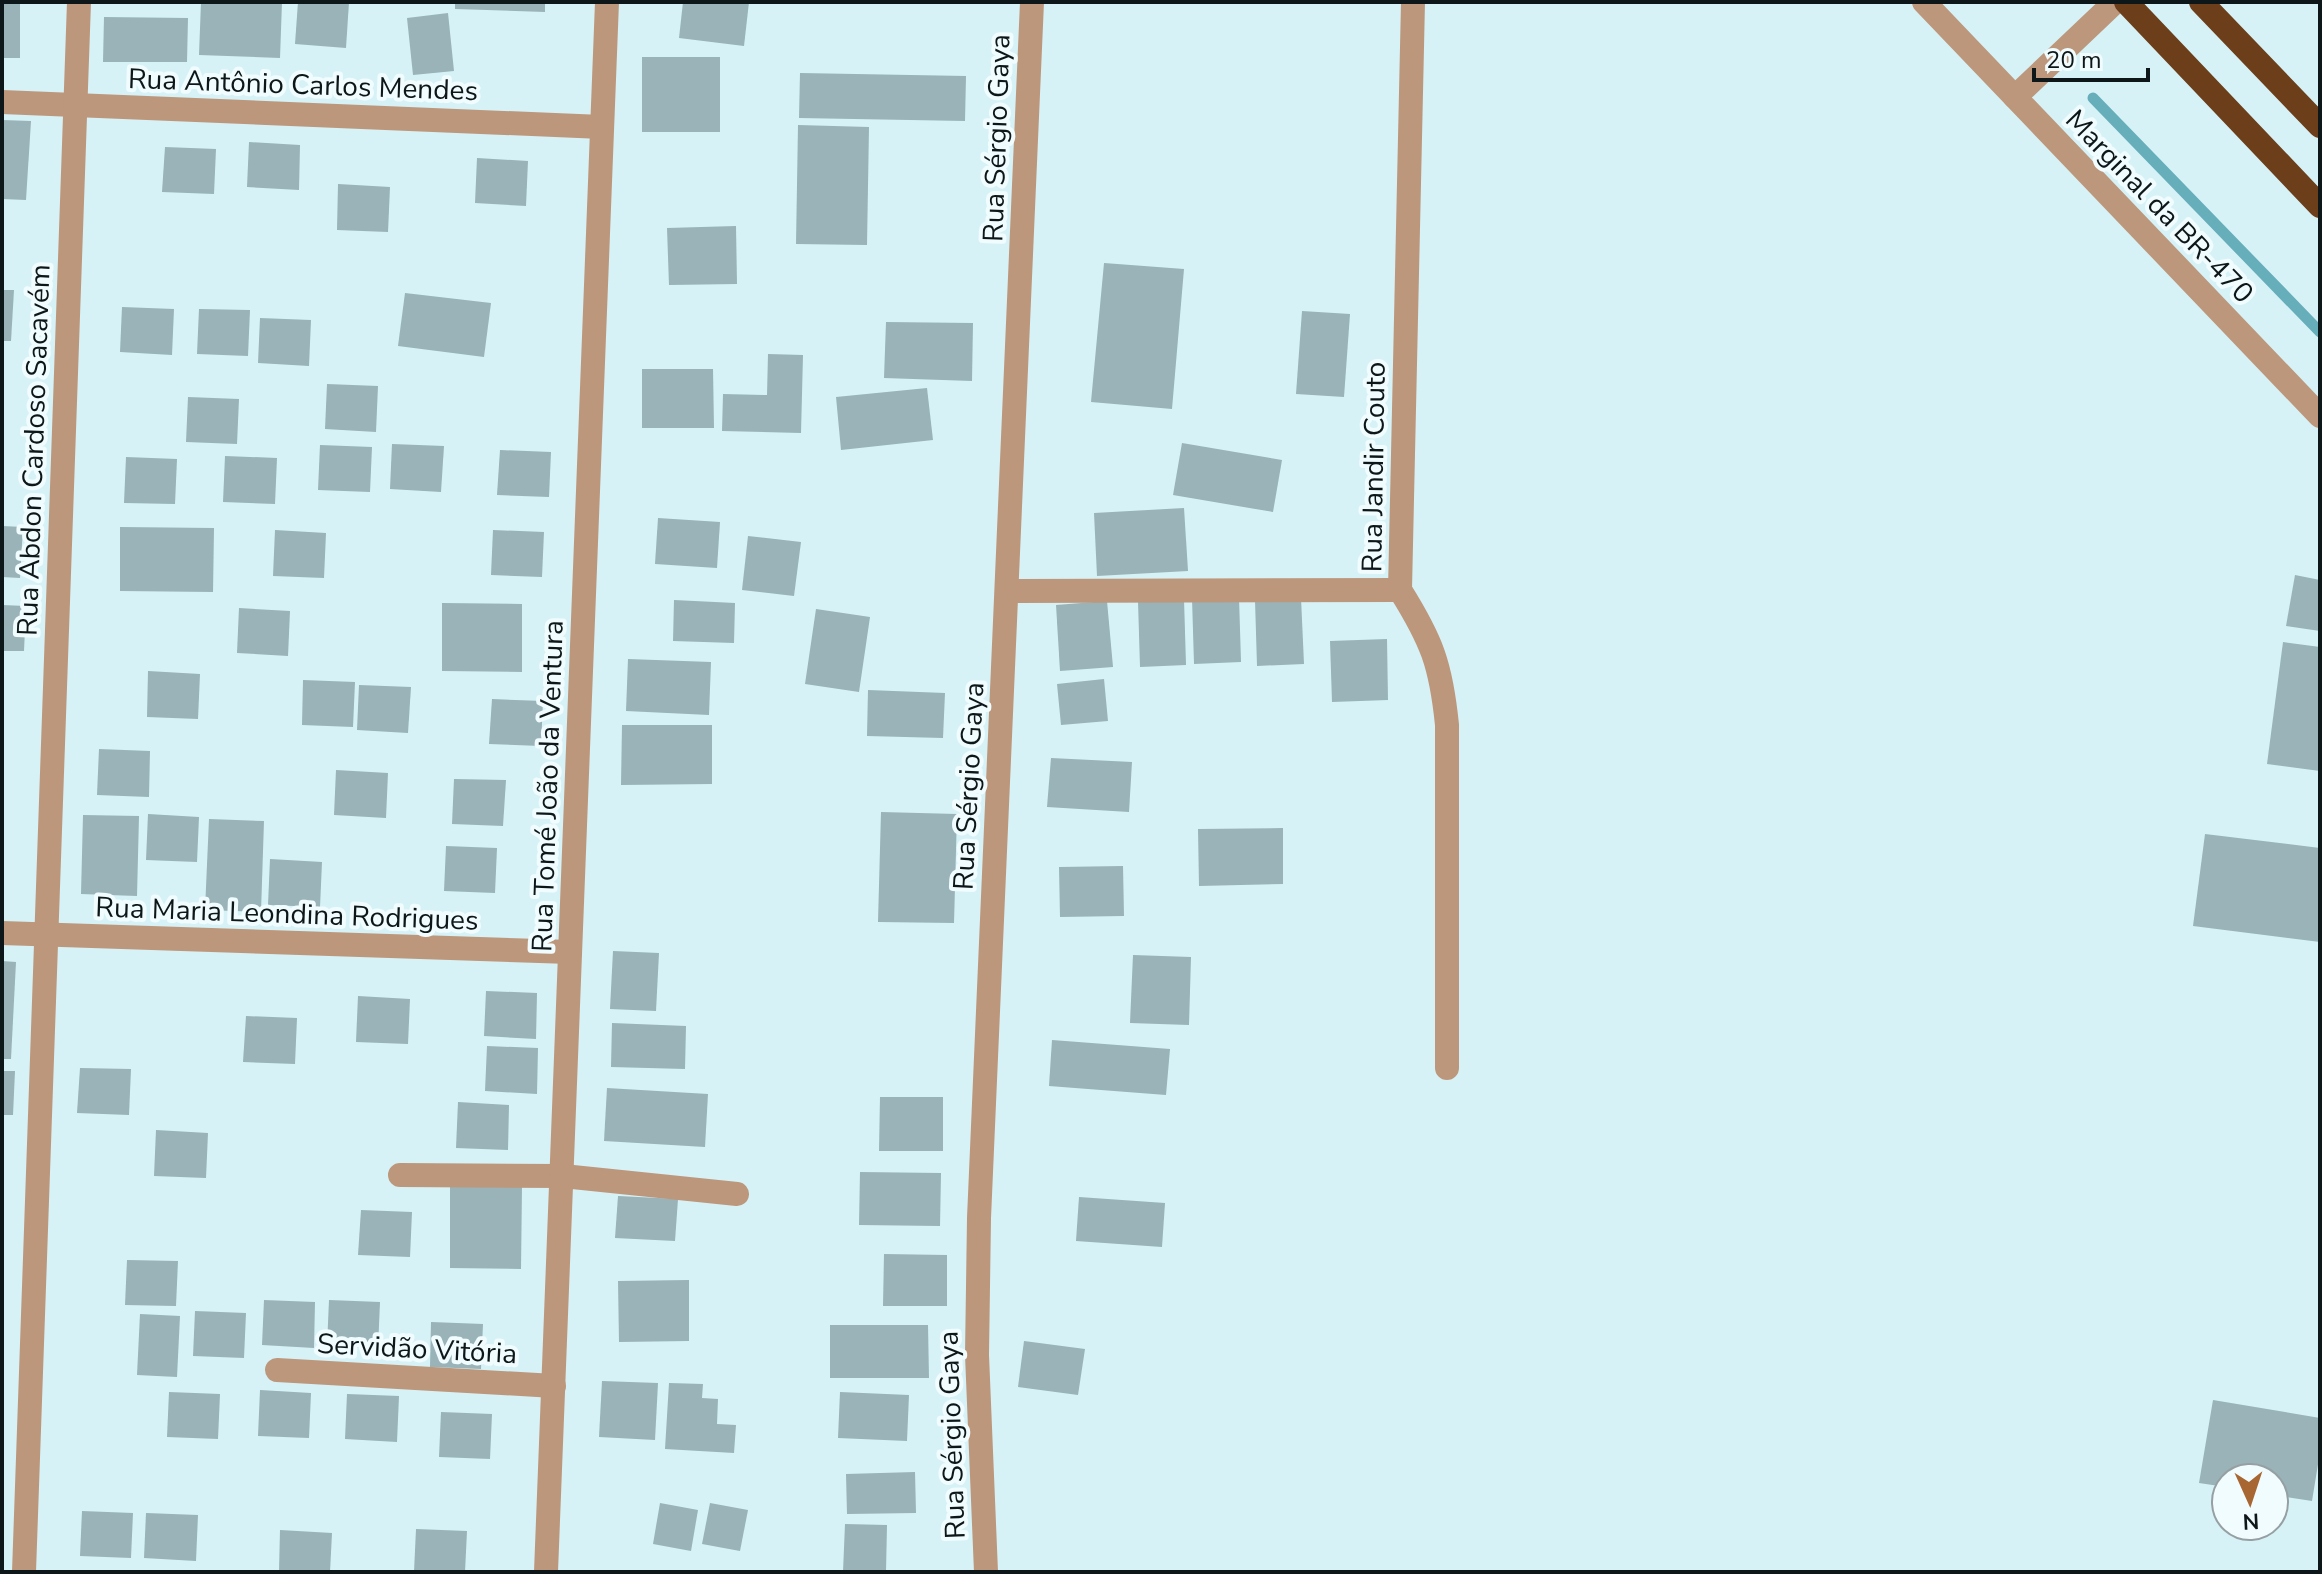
<svg xmlns="http://www.w3.org/2000/svg" width="2322" height="1574" font-family="'Nunito Sans',sans-serif">
<style>
.lines{fill:none;stroke-linecap:round;stroke-linejoin:round}
.stream{stroke:#67aebb;stroke-width:11}
.building{fill:#99b3b8}
.street{stroke:#bd977b;stroke-width:24}
.highway{stroke:#6c3f1a;stroke-width:24}
.labels{text-anchor:middle;stroke-width:8;stroke-linejoin:round;paint-order:stroke}
.street-label{font-size:28px;fill:#0d1719;stroke:#f1fcfe}
</style>
<rect width="100%" height="100%" fill="#d6f2f7"/>
<g class="lines">
<path class="stream" d="M2093,98L2320,332"/>
</g>
<g class="building">
<rect x="2" y="2" width="18" height="56"/>
<path d="M201,2H282L280,58L199,55Z"/>
<path d="M298,2H349L346,48L295,44Z"/>
<path d="M455,2H545V12L455,9Z"/>
<path d="M683,2H749L744,46L679,38Z"/>
<path d="M448,13L454,71L413,75L407,18Z"/>
<path d="M104,17L188,18L187,62H103Z"/>
<rect x="642" y="57" width="78" height="75"/>
<path d="M800,73L966,76L965,121L799,118Z"/>
<path d="M2,120L31,121L26,200L2,199Z"/>
<path d="M798,125L869,127L867,245L796,244Z"/>
<path d="M249,142L300,145L299,190L247,187Z"/>
<path d="M165,147L216,149L214,194L162,192Z"/>
<path d="M477,158L528,161L526,206L475,203Z"/>
<path d="M338,184L390,187L388,232L337,230Z"/>
<path d="M736,226L737,284L669,285L667,228Z"/>
<path d="M1104,263L1184,269L1172,409L1091,402Z"/>
<path d="M2,290H14L11,341H2Z"/>
<path d="M405,293L491,303L484,357L398,346Z"/>
<path d="M122,307L174,309L172,355L120,352Z"/>
<path d="M199,309L250,310L248,356L197,354Z"/>
<path d="M1302,311L1350,314L1344,397L1296,394Z"/>
<path d="M260,318L311,320L309,366L258,363Z"/>
<path d="M886,322L973,323L972,381L884,378Z"/>
<path d="M768,354L803,355L801,433L722,431L723,394L767,395Z"/>
<path d="M642,369H713L714,428H642Z"/>
<path d="M327,384L378,386L376,432L325,429Z"/>
<path d="M927,388L933,440L841,450L836,397Z"/>
<path d="M188,397L239,399L237,444L186,442Z"/>
<path d="M1182,443L1282,460L1273,512L1173,495Z"/>
<path d="M392,444L444,446L441,492L390,489Z"/>
<path d="M320,445L372,447L370,492L318,490Z"/>
<path d="M500,450L551,452L549,497L497,495Z"/>
<path d="M225,456L277,458L275,504L223,502Z"/>
<path d="M126,457L177,459L175,504L124,503Z"/>
<path d="M1184,508L1188,571L1097,576L1094,513Z"/>
<path d="M658,518L720,522L717,568L655,564Z"/>
<path d="M2,526L23,527L20,578L2,577Z"/>
<path d="M120,527L214,528L213,592L120,591Z"/>
<path d="M275,530L326,533L324,578L273,576Z"/>
<path d="M493,530L544,532L542,577L491,575Z"/>
<path d="M748,536L801,542L794,596L742,590Z"/>
<path d="M2295,575L2320,580V631L2286,626Z"/>
<path d="M1239,597L1241,662L1194,664L1192,598Z"/>
<path d="M1301,598L1304,664L1257,666L1255,600Z"/>
<path d="M1184,599L1186,665L1140,667L1138,601Z"/>
<path d="M674,600L735,603L734,643L673,641Z"/>
<path d="M1107,601L1113,667L1060,671L1056,605Z"/>
<path d="M442,603L522,604V672L442,671Z"/>
<path d="M2,605L26,606L24,651H2Z"/>
<path d="M239,608L290,611L288,656L237,653Z"/>
<path d="M816,609L870,617L859,692L805,684Z"/>
<path d="M1387,639L1388,700L1332,702L1330,641Z"/>
<path d="M2283,642L2320,647V771L2267,764Z"/>
<path d="M628,659L711,662L709,715L626,711Z"/>
<path d="M148,671L200,674L198,719L147,717Z"/>
<path d="M1104,679L1108,721L1061,725L1057,684Z"/>
<path d="M303,680L355,682L353,727L302,725Z"/>
<path d="M359,685L411,687L408,733L357,730Z"/>
<path d="M868,690L945,693L943,738L867,736Z"/>
<path d="M492,699L543,701L541,746L489,744Z"/>
<path d="M622,725H712V784L621,785Z"/>
<path d="M99,749L150,751L149,797L97,795Z"/>
<path d="M1051,758L1132,762L1129,812L1047,807Z"/>
<path d="M336,770L388,773L386,818L334,815Z"/>
<path d="M454,779L506,780L503,826L452,824Z"/>
<path d="M881,812L957,814L954,923L878,922Z"/>
<path d="M148,814L199,817L197,862L146,860Z"/>
<path d="M83,815L139,816L137,896L81,894Z"/>
<path d="M209,819L264,821L261,912L205,910Z"/>
<path d="M1283,828V884L1199,886L1198,829Z"/>
<path d="M2205,834L2320,848V942L2193,926Z"/>
<path d="M446,846L497,848L495,893L444,891Z"/>
<path d="M270,859L322,862L320,907L268,905Z"/>
<path d="M1123,866L1124,916L1060,917L1059,867Z"/>
<path d="M613,951L659,953L656,1011L610,1009Z"/>
<path d="M1133,955L1191,957L1189,1025L1130,1023Z"/>
<path d="M2,961L16,962L11,1059H2Z"/>
<path d="M486,991L537,993L536,1039L484,1036Z"/>
<path d="M358,996L410,999L408,1044L356,1042Z"/>
<path d="M246,1016L297,1018L295,1064L243,1062Z"/>
<path d="M612,1023L686,1026L685,1069L611,1067Z"/>
<path d="M1052,1040L1170,1049L1166,1095L1049,1086Z"/>
<path d="M487,1046L538,1048L537,1094L485,1091Z"/>
<path d="M80,1068L131,1069L129,1115L77,1113Z"/>
<path d="M2,1071H15L13,1115H2Z"/>
<path d="M607,1088L708,1094L705,1147L604,1141Z"/>
<path d="M880,1097H943V1151H879Z"/>
<path d="M458,1102L509,1105L508,1150L456,1148Z"/>
<path d="M156,1130L208,1133L206,1178L154,1176Z"/>
<path d="M860,1172L941,1173L940,1226L859,1225Z"/>
<path d="M450,1185L522,1186L521,1269L450,1268Z"/>
<path d="M618,1196L678,1199L675,1241L615,1238Z"/>
<path d="M1079,1197L1165,1203L1162,1247L1076,1241Z"/>
<path d="M361,1210L412,1212L410,1257L358,1255Z"/>
<path d="M884,1254L947,1255V1306H883Z"/>
<path d="M127,1260L178,1261L176,1306L125,1305Z"/>
<path d="M689,1280V1341L619,1342L618,1281Z"/>
<path d="M264,1300L315,1302L314,1348L262,1345Z"/>
<path d="M329,1300L380,1302L378,1348L327,1346Z"/>
<path d="M195,1311L246,1313L244,1358L193,1356Z"/>
<path d="M140,1314L180,1316L177,1377L137,1375Z"/>
<path d="M431,1322L483,1324L481,1369L430,1367Z"/>
<path d="M830,1325H928L929,1378H830Z"/>
<path d="M1024,1341L1085,1349L1078,1395L1018,1387Z"/>
<path d="M602,1381L658,1383L655,1440L599,1437Z"/>
<path d="M669,1383L703,1384L702,1398L718,1399L717,1424L736,1425L734,1453L665,1449Z"/>
<path d="M260,1390L311,1393L309,1438L258,1436Z"/>
<path d="M169,1392L220,1394L218,1439L167,1437Z"/>
<path d="M840,1392L909,1395L907,1441L838,1438Z"/>
<path d="M347,1394L399,1396L397,1442L345,1439Z"/>
<path d="M2213,1400L2320,1418V1452L2312,1501L2274,1495V1478H2226V1487L2199,1483Z"/>
<path d="M441,1412L492,1414L490,1459L439,1457Z"/>
<path d="M915,1472L916,1513L847,1514L846,1474Z"/>
<path d="M660,1503L698,1510L691,1551L653,1544Z"/>
<path d="M710,1503L748,1510L740,1551L702,1544Z"/>
<path d="M82,1511L133,1513L131,1558L80,1556Z"/>
<path d="M146,1513L198,1515L196,1561L144,1558Z"/>
<path d="M845,1524L887,1525L886,1572H843Z"/>
<path d="M416,1529L467,1531L465,1572H414Z"/>
<path d="M280,1530L332,1533L330,1572H279Z"/>
</g>
<g class="lines">
<g class="street">
<path d="M1413,2L1400,590C1432,641 1441,665 1447,725V1068"/>
<path d="M1924,2L2320,416"/>
<path d="M2015,97L2115,2"/>
<path d="M2,102L602,127"/>
<path d="M1007,591L1400,590"/>
<path d="M2,933L570,952"/>
<path d="M400,1175L563,1176L737,1194"/>
<path d="M277,1370L554,1386"/>
<path d="M24,1572L79,2"/>
<path d="M546,1572L607,2"/>
<path d="M986,1572L977,1355L979,1218L1032,2"/>
</g>
<g class="highway">
<path d="M2126,2L2320,206"/>
<path d="M2201,2L2320,126"/>
</g>
</g>
<g class="labels">
<g class="street-label">
<text transform="translate(303 84) rotate(2)" y="10">Rua Antônio Carlos Mendes</text>
<text transform="translate(996 138) rotate(-88)" y="10">Rua Sérgio Gaya</text>
<text transform="translate(2160 206) rotate(46)" y="10">Marginal da BR-470</text>
<text transform="translate(33 450) rotate(-88)" y="10">Rua Abdon Cardoso Sacavém</text>
<text transform="translate(1373 467) rotate(-89)" y="10">Rua Jandir Couto</text>
<text transform="translate(547 786) rotate(-88)" y="10">Rua Tomé João da Ventura</text>
<text transform="translate(968 786) rotate(-87)" y="10">Rua Sérgio Gaya</text>
<text transform="translate(287 913) rotate(2)" y="10">Rua Maria Leondina Rodrigues</text>
<text transform="translate(417 1348) rotate(3)" y="10">Servidão Vitória</text>
<text transform="translate(951 1435) rotate(-92)" y="10">Rua Sérgio Gaya</text>
</g>
</g>
<rect width="2322" height="1574" fill="none" stroke="#0d1719" stroke-width="8"/>
<g transform="translate(2250 1502) rotate(177)"><circle r="38" fill="#f1fcfe" stroke="#96a0a2" stroke-width="2"/>
<path d="M0-6L14 30L0 20L-14 30Z" fill="#a86732"/>
<text y="-12" font-size="22" font-weight="bold" text-anchor="middle" fill="#0d1719">N</text>
</g>
<path d="M2034 68v12h114v-12" fill="none" stroke="#0d1719" stroke-width="4"/>
<text x="2046" y="68" font-size="24" fill="#0d1719" stroke="#f1fcfe" stroke-width="6" paint-order="stroke">20 m</text>
</svg>
